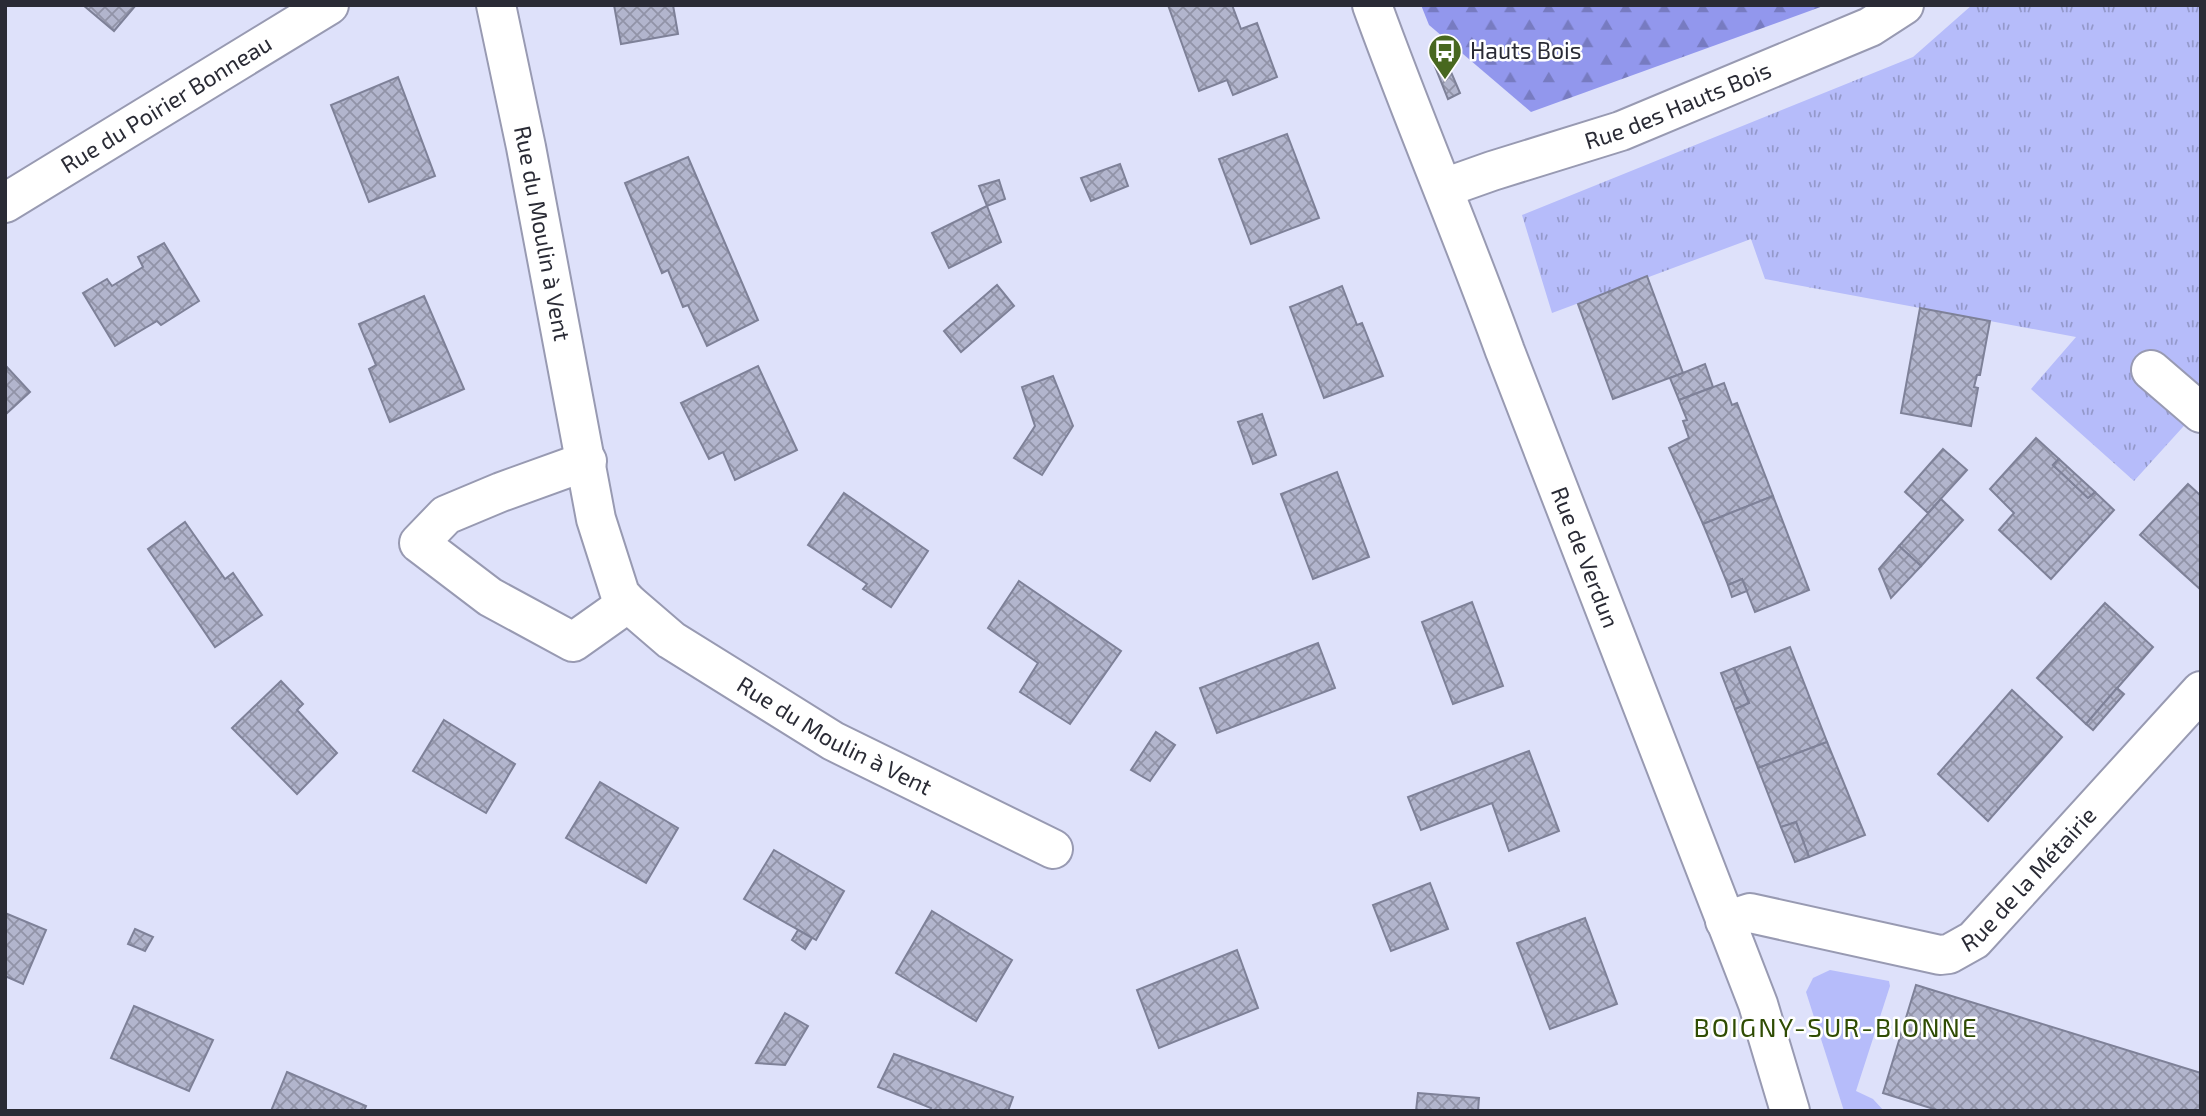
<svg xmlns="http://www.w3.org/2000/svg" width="2206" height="1116" font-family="'Exo 2',sans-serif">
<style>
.grass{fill:#b6bcfa}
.forest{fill:url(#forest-firs)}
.park{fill:url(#park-tufts)}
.building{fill:url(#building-cross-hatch);stroke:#7e8198;stroke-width:2}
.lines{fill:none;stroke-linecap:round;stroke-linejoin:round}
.minor-casing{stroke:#989ab2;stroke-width:42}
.tertiary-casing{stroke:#989ab2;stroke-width:42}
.minor{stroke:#fff;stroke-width:38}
.tertiary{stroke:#fff;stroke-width:38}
.labels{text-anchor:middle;stroke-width:5;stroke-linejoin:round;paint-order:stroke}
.poi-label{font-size:23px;fill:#2a2b35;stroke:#fff;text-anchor:start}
.street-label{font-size:23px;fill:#2a2b35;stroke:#fff}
.quarter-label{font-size:26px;letter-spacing:2px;fill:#2f4c03;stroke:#fff}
</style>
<defs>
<pattern id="forest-firs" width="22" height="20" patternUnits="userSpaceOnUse" patternTransform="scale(1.75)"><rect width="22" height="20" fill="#9297ed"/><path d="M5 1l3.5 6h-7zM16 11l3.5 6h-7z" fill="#777bc1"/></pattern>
<pattern id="park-tufts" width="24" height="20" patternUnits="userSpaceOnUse" patternTransform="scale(1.75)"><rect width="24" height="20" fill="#b6bcfa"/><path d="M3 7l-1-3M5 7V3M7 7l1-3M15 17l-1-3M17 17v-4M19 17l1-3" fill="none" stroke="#9499cb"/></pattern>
<pattern id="building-cross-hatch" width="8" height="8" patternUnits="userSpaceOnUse" patternTransform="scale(1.75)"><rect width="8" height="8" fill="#b2b5cd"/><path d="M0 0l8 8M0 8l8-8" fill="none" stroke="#9193a7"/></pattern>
</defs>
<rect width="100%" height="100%" fill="#dee1fa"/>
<path class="grass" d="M1830,970L1889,981L1890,986L1856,1091L1873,1099L1884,1111H1844L1806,992L1813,978Z"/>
<path class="forest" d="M1421,5H1826L1531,112L1429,25Z"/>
<path class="park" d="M1972,5H2201V407L2134,481L2031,389L2076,337L1765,279L1751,239L1552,313L1522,215L1913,57Z"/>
<g class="building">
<path d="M83,5H136L114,31Z"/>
<path d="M614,5H673L678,34L621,44Z"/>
<path d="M1168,5H1232L1241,29L1257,23L1277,77L1233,95L1227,80L1199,91Z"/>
<path d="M1445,58L1460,93L1448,99L1434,64Z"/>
<path d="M398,77L435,176L369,202L331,105Z"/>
<path d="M1287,134L1319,218L1251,244L1219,159Z"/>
<path d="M688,157L758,320L707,346L688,305L683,307L668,270L662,273L625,183Z"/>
<path d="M1120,164L1128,186L1091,201L1081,178Z"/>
<path d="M999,180L1005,199L987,206L979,186Z"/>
<path d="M987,206L1001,242L949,268L932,233Z"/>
<path d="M164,243L199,301L161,325L157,321L115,346L83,293L107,279L112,286L143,267L138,257Z"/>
<path d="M1647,276L1683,373L1613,399L1578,304Z"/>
<path d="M997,285L1014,306L961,352L944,331Z"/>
<path d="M1342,286L1357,325L1362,323L1383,376L1324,398L1290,307Z"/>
<path d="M424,296L464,389L390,422L369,369L376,365L359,324Z"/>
<path d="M1920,308L1990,321L1980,375H1977L1974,387L1978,388L1971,426L1901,413Z"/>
<path d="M1705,364L1713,387L1679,400L1670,378Z"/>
<path d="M5,365L30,392L5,415Z"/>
<path d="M758,366L797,450L735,480L723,452L709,459L681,403Z"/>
<path d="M1053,376L1073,426L1042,475L1014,458L1035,426L1022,387Z"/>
<path d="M1724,383L1732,405L1737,403L1773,496L1703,524L1669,448L1689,438L1683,421L1687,420L1679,400Z"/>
<path d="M1262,414L1276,455L1253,464L1238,422Z"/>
<path d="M2036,438L2059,459L2053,465L2088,498L2095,492L2114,510L2051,579L1999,530L2014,513L1990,489Z"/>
<path d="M1943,449L1967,470L1928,513L1905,492Z"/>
<path d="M2059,459L2095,492L2088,498L2053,465Z"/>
<path d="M1337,472L1369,557L1313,579L1281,494Z"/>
<path d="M2188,484L2201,496V590L2140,535Z"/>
<path d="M844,493L928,551L891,607L863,589L867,584L808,545Z"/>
<path d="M1773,496L1809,590L1755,612L1742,579L1728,585L1703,524Z"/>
<path d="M1941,499L1963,520L1921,566L1899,546Z"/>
<path d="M185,522L225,579L233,573L262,615L215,647L148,549Z"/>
<path d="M1899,546L1921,566L1891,598L1879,569Z"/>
<path d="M1742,579L1747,591L1732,597L1728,585Z"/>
<path d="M1019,581L1121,651L1070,724L1020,692L1038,663L988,628Z"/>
<path d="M1472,602L1503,686L1453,704L1422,622Z"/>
<path d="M2105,603L2153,647L2086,724L2037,678Z"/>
<path d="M1318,643L1335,688L1217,733L1200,688Z"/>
<path d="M1790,647L1827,742L1758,768L1735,709L1749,703L1734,668Z"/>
<path d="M1734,668L1749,703L1735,709L1721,673Z"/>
<path d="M281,681L303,704L297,710L337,753L297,794L232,728Z"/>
<path d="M2117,688L2124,694L2093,730L2086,724Z"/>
<path d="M2012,690L2062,737L1988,821L1938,774Z"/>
<path d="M444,720L515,764L486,813L413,771Z"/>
<path d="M1156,732L1175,745L1150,781L1131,770Z"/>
<path d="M1827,742L1865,835L1809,857L1796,822L1781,827L1758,768Z"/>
<path d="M1529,751L1559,831L1509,851L1492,803L1421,830L1408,797Z"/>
<path d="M600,782L678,828L646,883L566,838Z"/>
<path d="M1796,822L1809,857L1795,862L1781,827Z"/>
<path d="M774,850L844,891L816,940L744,899Z"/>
<path d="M1430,883L1448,929L1391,951L1373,905Z"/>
<path d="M932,911L1012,960L976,1021L896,973Z"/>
<path d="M5,913L46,930L23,984L5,976Z"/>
<path d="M1585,918L1617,1004L1550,1029L1517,943Z"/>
<path d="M135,929L153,937L145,951L128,944Z"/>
<path d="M798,930L812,938L805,949L792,940Z"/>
<path d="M1237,950L1258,1008L1159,1048L1137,990Z"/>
<path d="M1916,985L2201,1073V1111H1940L1883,1093Z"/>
<path d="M134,1006L213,1040L189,1091L111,1058Z"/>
<path d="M785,1013L808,1026L785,1065L756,1063Z"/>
<path d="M894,1054L1013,1097L1008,1111H930L931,1108L878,1087Z"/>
<path d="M287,1072L366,1106L364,1111H271Z"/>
<path d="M1418,1093L1479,1098L1478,1111H1416Z"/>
</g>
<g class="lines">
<g class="minor-casing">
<g id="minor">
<path id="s1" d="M496,5L526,147L596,519L620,594L628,603L671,640L833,741L1053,849"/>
<path id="s2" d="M1444,188L1492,171L1621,131L1870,27L1904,5"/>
<path id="s3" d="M5,203L329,5"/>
<path d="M2151,370L2201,413"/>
<path d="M587,461L501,492L446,515L419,543L490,597L573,642L628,603"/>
<path id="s4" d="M1725,921L1750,913L1940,955L1949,954L1974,940L2201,691"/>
</g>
</g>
<g class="tertiary-casing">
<g id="tertiary">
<path id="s5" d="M1372,5C1414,121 1463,235 1505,351L1758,1004L1790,1111"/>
</g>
</g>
<use href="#minor" class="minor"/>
<use href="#tertiary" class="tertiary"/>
</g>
<defs>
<g id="bus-pin" transform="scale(1.75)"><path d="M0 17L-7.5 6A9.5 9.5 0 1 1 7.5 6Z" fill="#48681f" stroke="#fff"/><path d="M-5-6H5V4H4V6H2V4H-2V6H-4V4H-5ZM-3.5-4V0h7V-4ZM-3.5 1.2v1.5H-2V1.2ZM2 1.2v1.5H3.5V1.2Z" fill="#fff"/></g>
</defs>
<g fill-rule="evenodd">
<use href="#bus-pin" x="1445" y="51"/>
</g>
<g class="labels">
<g class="poi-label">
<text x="1470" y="59">Hauts Bois</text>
</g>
<g class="street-label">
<text dy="8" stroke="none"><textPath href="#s3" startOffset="189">Rue du Poirier Bonneau</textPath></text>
<text dy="8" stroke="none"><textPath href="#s2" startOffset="248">Rue des Hauts Bois</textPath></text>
<text dy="8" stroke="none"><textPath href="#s1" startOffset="233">Rue du Moulin à Vent</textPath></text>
<text dy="8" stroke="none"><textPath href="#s5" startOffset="592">Rue de Verdun</textPath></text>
<text dy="8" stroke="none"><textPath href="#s1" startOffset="861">Rue du Moulin à Vent</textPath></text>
<text dy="8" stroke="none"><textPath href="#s4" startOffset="340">Rue de la Métairie</textPath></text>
</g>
<g class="quarter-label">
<text x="1836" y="1037">BOIGNY-SUR-BIONNE</text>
</g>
</g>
<rect width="2206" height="1116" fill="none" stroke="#2a2b35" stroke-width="14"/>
</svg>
